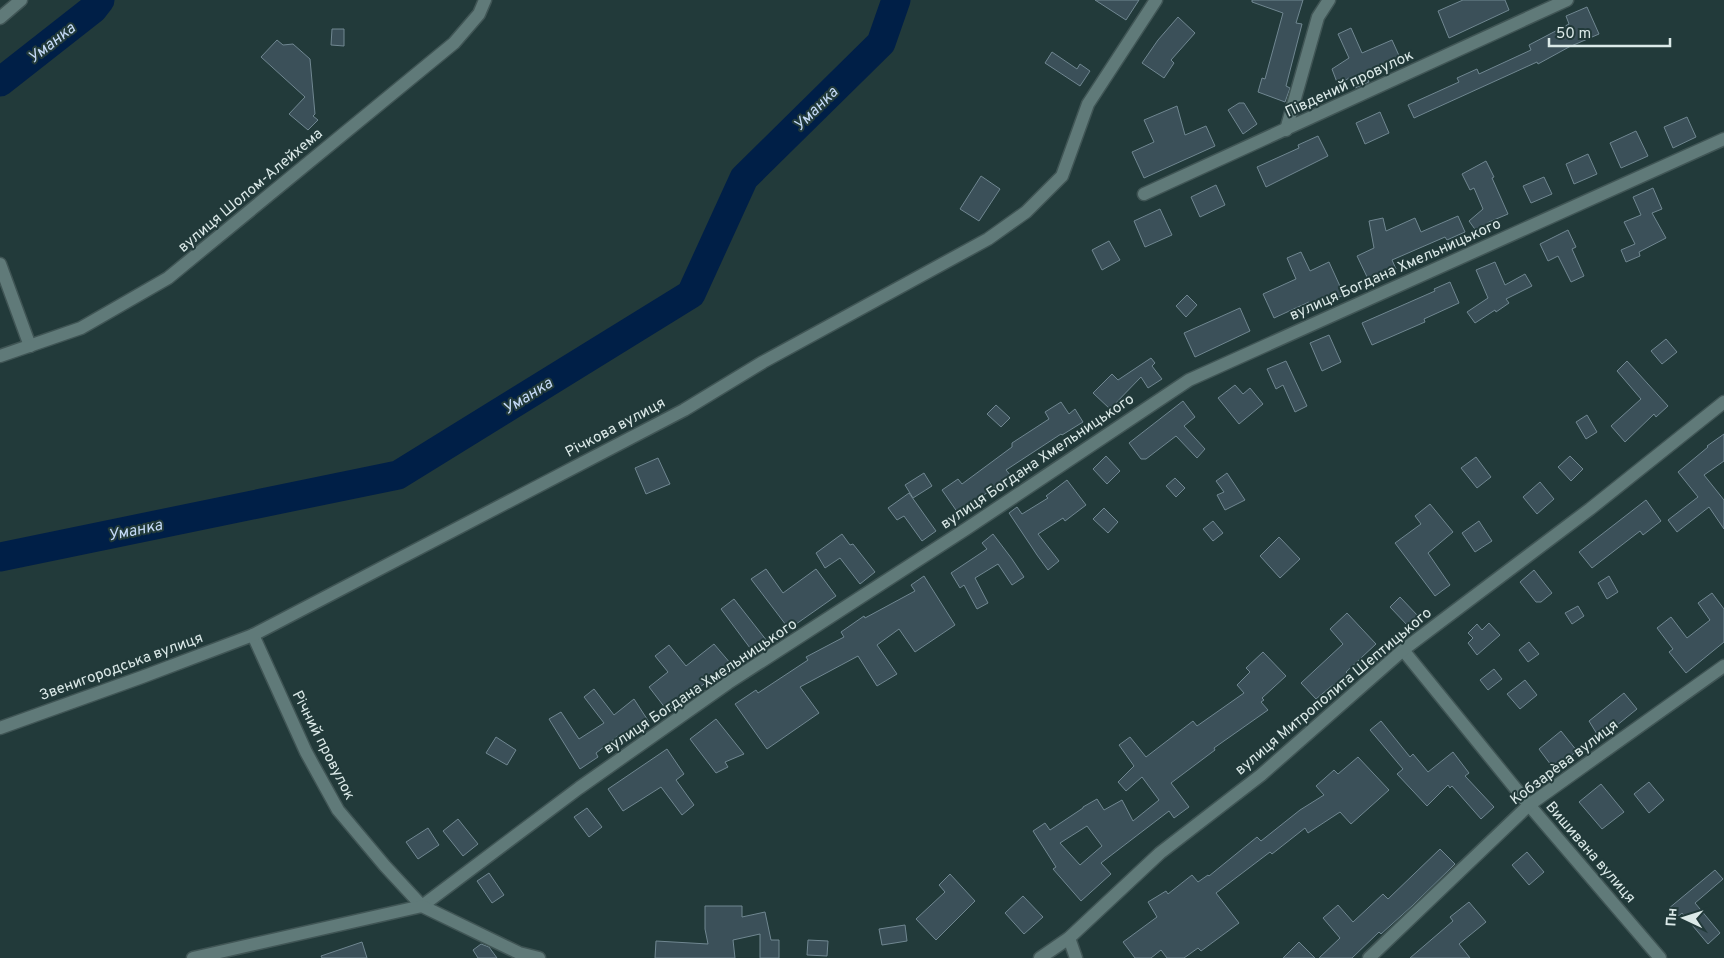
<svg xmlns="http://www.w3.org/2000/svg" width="1724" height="958" font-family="Overpass,sans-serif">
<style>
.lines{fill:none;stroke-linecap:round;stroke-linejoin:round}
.river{stroke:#001f47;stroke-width:29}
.building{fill:#3b5059;stroke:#708791;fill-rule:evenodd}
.street-casing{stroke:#405555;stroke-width:15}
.street{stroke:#607a79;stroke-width:12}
.labels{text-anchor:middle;stroke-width:4;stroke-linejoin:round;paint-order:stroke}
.street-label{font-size:15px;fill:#dbe9e8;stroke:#223a3a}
.water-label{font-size:16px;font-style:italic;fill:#c5daf7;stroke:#223a3a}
</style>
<rect width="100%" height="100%" fill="#223a3a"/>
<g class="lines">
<g class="river">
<path d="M0,82L93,9L100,0"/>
<path d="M0,557L398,475L691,294L744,178L881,43L896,0"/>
</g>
</g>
<g class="building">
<path d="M1095,0H1139L1126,20Z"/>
<path d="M1252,0H1303L1296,23L1302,24L1286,86L1290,88L1285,102L1258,92L1262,78L1265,79L1283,13L1252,2Z"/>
<path d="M1463,0H1505L1509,10L1449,38L1438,11Z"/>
<path d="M1587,7L1599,34L1569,47L1538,64L1537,62L1414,118L1408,105L1459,82L1457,78L1477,69L1479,74L1531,50L1529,45L1569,24L1566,16Z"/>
<path d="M1178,17L1195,33L1171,60L1174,63L1164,78L1142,63L1158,40Z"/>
<path d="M1351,28L1362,53L1392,40L1401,60L1366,76L1369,82L1355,88L1349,78L1338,85L1332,69L1349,58L1338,34Z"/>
<path d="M332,29H344V46L331,45Z"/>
<path d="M277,40L283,45L293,44L310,59L315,114L313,116L318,120L308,130L289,114L305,97L261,57Z"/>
<path d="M1052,52L1077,69L1080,64L1090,71L1080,86L1045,63Z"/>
<path d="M1239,103H1244L1257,124L1243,134L1228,110Z"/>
<path d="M1177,106L1185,135L1206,126L1215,146L1144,178L1132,152L1154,142L1144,120Z"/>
<path d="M1380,112L1389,133L1365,144L1356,123Z"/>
<path d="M1687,117L1696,137L1673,148L1664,127Z"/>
<path d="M1636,131L1648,156L1621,168L1610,143Z"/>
<path d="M1318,136L1328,156L1266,187L1257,167L1299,148L1298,145Z"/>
<path d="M1588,154L1597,174L1574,184L1566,164Z"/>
<path d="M1486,161L1494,177L1492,178L1508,214L1489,222L1477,232L1469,221L1483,209L1474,188L1470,190L1462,174Z"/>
<path d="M981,176L1000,189L979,221L960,209Z"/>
<path d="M1544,177L1552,194L1531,203L1523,186Z"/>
<path d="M1216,185L1225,205L1200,217L1191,197Z"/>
<path d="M1653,188L1662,209L1652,213L1666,238L1639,252L1640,256L1626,262L1621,250L1635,244L1624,222L1641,215L1633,197Z"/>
<path d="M1160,209L1172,235L1145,247L1134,221Z"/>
<path d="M1458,216L1465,232L1447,240L1445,237L1392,260L1396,269L1369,281L1357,256L1374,248L1369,221L1383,218L1386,231L1415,218L1421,232Z"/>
<path d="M1568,230L1576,247L1572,249L1584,276L1571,282L1558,256L1548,261L1540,244Z"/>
<path d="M1109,241L1120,260L1102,270L1092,250Z"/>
<path d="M1301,252L1310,271L1329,262L1344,295L1312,309L1309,302L1274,318L1263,294L1296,279L1287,258Z"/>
<path d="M1495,262L1505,285L1525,274L1532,286L1506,299L1509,303L1496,312L1495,310L1475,323L1467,312L1488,298L1476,270Z"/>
<path d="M1450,282L1459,303L1424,319L1425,322L1372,345L1362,323L1435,291L1434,289Z"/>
<path d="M1187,295L1197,305L1186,317L1176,306Z"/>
<path d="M1240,308L1250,331L1195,357L1184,333Z"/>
<path d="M1329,335L1341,362L1322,371L1310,343Z"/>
<path d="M1666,339L1677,352L1662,364L1651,351Z"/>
<path d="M1151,358L1155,363L1152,366L1162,379L1148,388L1141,377L1110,409L1093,393L1112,374L1118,380Z"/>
<path d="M1286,361L1307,406L1295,412L1283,385L1276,389L1267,369Z"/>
<path d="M1627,361L1668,406L1656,417L1654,414L1625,442L1611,426L1641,399L1617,371Z"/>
<path d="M1235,385L1243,394L1250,388L1263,404L1239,424L1218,398Z"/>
<path d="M1183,401L1195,417L1184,426L1205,449L1197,458L1176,436L1146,459H1141L1129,443Z"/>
<path d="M1061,402L1069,414L1075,409L1083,422L1062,435L1061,434L1006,470L1011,476L958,513L942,490L958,479L962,484L1012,447V443L1049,419L1045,412Z"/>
<path d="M996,405L1010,418L1001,427L987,414Z"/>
<path d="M1587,415L1597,432L1586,439L1576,422Z"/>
<path d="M1724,434V461L1704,475L1724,500V529L1709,507L1677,532L1668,520L1698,497L1678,472L1708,447L1707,446Z"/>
<path d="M1106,456L1120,471L1107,484L1093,469Z"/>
<path d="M1570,456L1583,469L1571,481L1558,467Z"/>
<path d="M1476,457L1491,477L1477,488L1461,468Z"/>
<path d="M658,458L670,484L646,494L635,468Z"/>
<path d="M924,473L932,486L913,498L905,485Z"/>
<path d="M1227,473L1245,500L1225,510L1217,495L1224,492L1216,481Z"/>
<path d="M1175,478L1185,488L1176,497L1166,486Z"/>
<path d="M1067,480L1086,505L1065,521L1063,518L1038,534L1059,561L1048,570L1037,555L1009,513L1017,507L1022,514L1048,498L1046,496Z"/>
<path d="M1540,482L1554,499L1537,514L1523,497Z"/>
<path d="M909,493L936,531L922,541L904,516L897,520L888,508Z"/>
<path d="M1646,500L1661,521L1643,535L1640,531L1592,568L1579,552Z"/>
<path d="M1430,504L1453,532L1428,553L1450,585L1435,596L1395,543L1421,524L1415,516Z"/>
<path d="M1104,508L1118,522L1108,533L1093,519Z"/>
<path d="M1213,521L1223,533L1213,541L1203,529Z"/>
<path d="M1479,521L1492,541L1475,552L1462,533Z"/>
<path d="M842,534L850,545L853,544L875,572L860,584L840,558L825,568L816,553Z"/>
<path d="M993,534L1012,559L1024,577L1012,585L998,564L975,578L988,603L977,609L964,585L960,588L951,573L987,549L982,543Z"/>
<path d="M1279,537L1300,559L1280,578L1260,556Z"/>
<path d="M766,569L783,593L816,569L836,596L789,629L751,579Z"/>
<path d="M1534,570L1552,593L1541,602H1536L1520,582Z"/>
<path d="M924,576L955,625L915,652L899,629L877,645L897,674L877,686L858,656L800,687L819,713L767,749L735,704L756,690L758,693L808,660L806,657L844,637L841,632L864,616L865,618L915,591L911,585Z"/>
<path d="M1609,576L1618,592L1607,599L1598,583Z"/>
<path d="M1712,593L1724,609V642L1686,673L1669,652L1673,649L1657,628L1671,617L1687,638L1710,620L1698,603Z"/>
<path d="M1400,597L1418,616L1408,626L1390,607Z"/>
<path d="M734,599L767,641L753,652L721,609Z"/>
<path d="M1578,606L1584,616L1572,624L1565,613Z"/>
<path d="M1347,613L1376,644L1346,672L1349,675L1335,688L1333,685L1316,699L1301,683L1343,644L1330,629Z"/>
<path d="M1489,623L1500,635L1477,655L1468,643L1473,638L1468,633L1477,624L1482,630Z"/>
<path d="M1529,642L1539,654L1528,662L1519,650Z"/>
<path d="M714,644L731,664L672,708L670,705L666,709L649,687L668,672L655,656L669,645L686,666Z"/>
<path d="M1263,652L1286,676L1262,698L1264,700L1261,702L1268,710L1214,748L1215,750L1171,783L1189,807L1174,818L1169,811L1101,863L1111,874L1081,901L1053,869L1056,867L1033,831L1045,823L1050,830L1083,808V807L1097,799L1104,810L1122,800L1133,821L1159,800L1142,777L1126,791L1118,782L1134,766L1119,745L1130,737L1146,757L1193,721L1197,726L1244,693L1237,685L1250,672L1246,668ZM1087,826L1102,846L1080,865L1060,843Z"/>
<path d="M1494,669L1502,679L1488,690L1480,680Z"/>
<path d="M1525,680L1537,695L1520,709L1507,694Z"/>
<path d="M594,689L614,715L634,699L649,722L623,743L618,736L596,753L598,757L580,769L549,719L561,712L579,739L604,723L584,697Z"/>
<path d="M1624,693L1637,709L1600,739L1589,721Z"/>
<path d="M716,719L744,754L725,762L728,767L716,773L690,739Z"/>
<path d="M1381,721L1410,757L1413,754L1428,772L1453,752L1469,773L1465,776L1494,807L1481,819L1452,786L1450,788L1448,785L1427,806L1397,774L1403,769L1370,730Z"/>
<path d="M1561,731L1577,751L1554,769L1539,749Z"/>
<path d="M496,737L516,750L507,765L486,753Z"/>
<path d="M667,749L684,774L676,780L694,805L682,815L661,787L623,811L608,789Z"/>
<path d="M1358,757L1389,790L1351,824L1340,812L1308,833L1305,828L1272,854L1270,852L1216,893L1239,923L1201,951L1198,948L1184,958H1167L1161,950L1151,958H1135L1123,942L1157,917L1148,902L1166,891L1168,894L1192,875L1198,882L1208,875L1209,876L1257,837L1261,841L1300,810L1324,795L1316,786L1334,770L1338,774Z"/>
<path d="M1649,782L1664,800L1649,813L1634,794Z"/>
<path d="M1601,784L1624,812L1602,829L1579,802Z"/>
<path d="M587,808L602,827L589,837L574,817Z"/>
<path d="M458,819L478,844L463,856L443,831Z"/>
<path d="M428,828L439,845L418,859L406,842Z"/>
<path d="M1440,849L1455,864L1412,906L1381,934L1379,932L1352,958H1319L1340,938L1323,918L1338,905L1353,922L1383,894L1388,899Z"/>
<path d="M1527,852L1544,872L1529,885L1512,865Z"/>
<path d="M1715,870L1723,879L1695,903L1720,933L1708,944L1682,913L1675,919L1668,909Z"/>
<path d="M489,873L504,895L492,903L477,881Z"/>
<path d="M950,874L975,901L936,940L916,919L945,892L939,885Z"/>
<path d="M1023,896L1043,917L1024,934L1005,913Z"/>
<path d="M1469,902L1486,922L1459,944L1470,958H1410L1453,921L1450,917Z"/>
<path d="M705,906H742V917L765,912L771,940H779V958H760V934L733,940L735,958H655L656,941L708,944L705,929Z"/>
<path d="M905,925L907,941L882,945L879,929Z"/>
<path d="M808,940L828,941L827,956L807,955Z"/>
<path d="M362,942L367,958H322L321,956Z"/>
<path d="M1299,942L1315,958H1283Z"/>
<path d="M481,944L489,947L497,958H478L473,950Z"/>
</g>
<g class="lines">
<g class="street-casing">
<g id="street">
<path d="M0,18L21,0"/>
<path d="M1286,130L1318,17L1329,0"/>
<path d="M1144,194L1567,0"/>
<path d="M0,264L30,346"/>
<path d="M0,356L81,328L168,278L454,43L479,14L485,0"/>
<path d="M253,635L306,752L338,810L385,866L422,906L579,788L728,683L966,529L1189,380L1724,139"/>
<path d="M1403,650L1529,805L1660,958"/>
<path d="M0,728L142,677L253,635L684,410L763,362L988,239L1026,212L1062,176L1088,104L1156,0"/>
<path d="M1069,938L1076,958"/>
<path d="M193,958L422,906L519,953L539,958"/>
<path d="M1040,958L1069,938L1160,853L1261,775L1403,650L1590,509L1724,402"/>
<path d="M1369,958L1529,805L1724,666"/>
</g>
</g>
<use href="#street" class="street"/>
</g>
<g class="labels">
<g class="street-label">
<text transform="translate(1349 83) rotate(-25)" y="5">Південий провулок</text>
<text transform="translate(250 190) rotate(-40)" y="5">вулиця Шолом-Алейхема</text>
<text transform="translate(1395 269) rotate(-24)" y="5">вулиця Богдана Хмельницького</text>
<text transform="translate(615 427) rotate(-28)" y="5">Річкова вулиця</text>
<text transform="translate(1037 461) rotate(-34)" y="5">вулиця Богдана Хмельницького</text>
<text transform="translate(121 666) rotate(-20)" y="5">Звенигородська вулиця</text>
<text transform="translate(700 686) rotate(-34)" y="5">вулиця Богдана Хмельницького</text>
<text transform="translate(1333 691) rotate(-40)" y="5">вулиця Митрополита Шептицького</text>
<text transform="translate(324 745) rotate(63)" y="5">Річний провулок</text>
<text transform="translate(1564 762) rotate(-37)" y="5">Кобзарèва вулиця</text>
<text transform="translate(1591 852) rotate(49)" y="5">Вишивана вулиця</text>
</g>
<g class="water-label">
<text transform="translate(51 42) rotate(-38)" y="6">Уманка</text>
<text transform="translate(815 108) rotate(-45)" y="6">Уманка</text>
<text transform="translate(527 395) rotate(-32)" y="6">Уманка</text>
<text transform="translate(135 529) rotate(-12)" y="6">Уманка</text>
</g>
</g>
<g transform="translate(1684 918) rotate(274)" stroke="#223a3a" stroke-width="4" paint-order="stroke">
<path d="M0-4L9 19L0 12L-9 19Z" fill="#dbe9e8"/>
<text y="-8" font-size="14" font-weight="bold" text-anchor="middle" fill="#dbe9e8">Пн</text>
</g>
<path d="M1549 38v8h121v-8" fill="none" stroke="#dbe9e8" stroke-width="2.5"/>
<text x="1556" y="38" font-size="15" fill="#dbe9e8" stroke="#223a3a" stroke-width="4" paint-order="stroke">50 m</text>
</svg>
